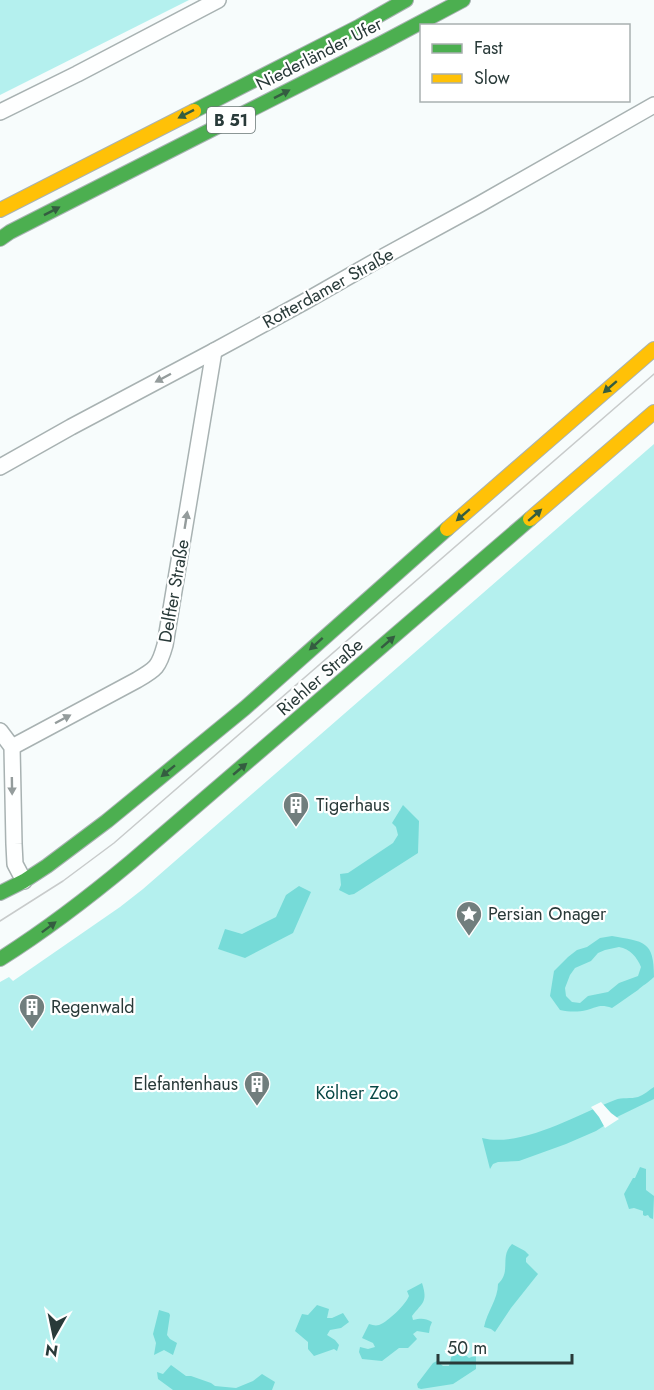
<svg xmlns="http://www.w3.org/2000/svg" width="654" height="1390" font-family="Jost,sans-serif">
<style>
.green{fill:#b4f0ee}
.water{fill:#76dbd8;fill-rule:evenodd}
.pier{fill:#f7fcfc}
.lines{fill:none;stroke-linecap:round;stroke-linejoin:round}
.street-casing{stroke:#a8b2b2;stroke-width:18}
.fast-casing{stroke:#a8b2b2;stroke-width:16}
.slow-casing{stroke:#a8b2b2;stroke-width:16}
.street{stroke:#feffff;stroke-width:15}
.fast{stroke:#4caf50;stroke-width:14}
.slow{stroke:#ffc107;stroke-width:14}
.tram{stroke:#c8cbcb;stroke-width:1.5}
.oneway{fill:#345d40}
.oneway2{fill:#949c9c}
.labels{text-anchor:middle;stroke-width:4.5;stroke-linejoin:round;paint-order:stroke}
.shield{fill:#fff;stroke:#697574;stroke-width:1.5}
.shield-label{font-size:16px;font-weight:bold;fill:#293a39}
.street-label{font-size:18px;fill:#293a39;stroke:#fff}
.poi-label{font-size:18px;fill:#293a39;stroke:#fff;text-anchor:start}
.park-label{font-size:18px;fill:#084846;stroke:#fff}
</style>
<rect width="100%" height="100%" fill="#f7fcfc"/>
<g class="green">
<path d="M0,0H189L0,95Z"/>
<path d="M654,444V1390H0V982L9,977L13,981L120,907L143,889Z"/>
</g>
<g class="water">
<path d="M403,805L419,821L418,853L354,894L349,895L339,890L341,885L340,874L348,873L393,843L398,835L396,827L392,823Z"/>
<path d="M299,886L311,892L293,933L245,958L218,949L225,929L242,934L276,917L286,895Z"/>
<path d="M612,936C644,942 654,940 654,977C648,983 643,985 638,990C629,996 621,1002 612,1008C600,1004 598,1007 587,1010C578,1012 570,1012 560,1010L550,996L554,971L568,957L577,950L587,947L600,938ZM619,947C630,949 637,957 641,967L638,976L619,983L608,992L588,996L580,1003L572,1002L566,996L565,988L570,975L575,968L591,961L598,953L605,950Z"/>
<path d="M654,1087V1099L619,1116L596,1131L566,1144L519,1161L498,1162L493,1164L490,1169L482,1138C522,1148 578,1114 615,1100C622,1097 631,1099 638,1097C644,1095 649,1090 654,1087Z"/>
<path d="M640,1167L646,1169V1190L654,1196L653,1219L650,1218L648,1215L645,1216L643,1215V1211L634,1208L629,1209L624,1194L633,1178H635Z"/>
<path d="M512,1244L525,1251L529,1255L526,1258V1262L538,1274L511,1308L495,1332L491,1329L484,1327C487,1312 498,1299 498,1284C512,1271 499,1257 512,1244Z"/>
<path d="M422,1283C428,1302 423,1302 412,1316L413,1320C421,1318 425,1318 432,1322L430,1327L429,1333L417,1331L413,1334L417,1339L408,1348H399L382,1361L362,1359L359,1352L360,1347L368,1349L375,1347L373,1343L362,1338L369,1324C373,1325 375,1326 379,1325C388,1322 406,1304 409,1296L407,1291Z"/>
<path d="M317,1305L329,1309L327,1318H332L343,1313L349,1322L341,1328L330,1330L327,1335L335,1340L339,1345L337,1351L334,1349L314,1356L308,1349V1342L295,1331L302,1314L308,1315Z"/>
<path d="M159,1310L169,1313L170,1315L167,1335L170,1339L177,1343L173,1355L164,1350L154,1355L156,1343L153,1334Z"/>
<path d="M452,1354H464L469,1358L476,1355V1369L453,1384L421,1389L418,1388L417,1384L433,1363L437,1361L443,1366H449Z"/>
<path d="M171,1365L186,1376H191L211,1383L215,1386L236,1388L253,1381L262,1374L275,1382L272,1390H173L158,1379L157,1372L163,1374Z"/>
</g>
<path class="pier" d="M601,1102L611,1113L619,1119L605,1128L599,1117L591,1107Z"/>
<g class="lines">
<g class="street-casing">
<g id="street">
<path d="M0,112L77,74L218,0"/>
<path d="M0,467L71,427L214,351L304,302L381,258L480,204L654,105"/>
<path d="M0,731L12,747L14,844L15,864L24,881"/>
<path d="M12,747L137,680C156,669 159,667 165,645L214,351"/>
</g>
</g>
<g class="fast-casing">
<g id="fast">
<path d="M194,111L360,26L406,0"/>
<path d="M0,239L10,232L382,43L463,0"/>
<path d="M0,893L24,881L47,866L107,821L245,708L447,529"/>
<path d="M0,959C46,930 89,897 131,862L530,519"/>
</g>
</g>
<g class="slow-casing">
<g id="slow">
<path d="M0,210L194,111"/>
<path d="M530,519L654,412"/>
<path d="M447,529L654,349"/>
</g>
</g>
<use href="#street" class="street"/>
<use href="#fast" class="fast"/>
<use href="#slow" class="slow"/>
<path class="tram" d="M0,921L63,881L114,843L654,374"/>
</g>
<defs><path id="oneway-solid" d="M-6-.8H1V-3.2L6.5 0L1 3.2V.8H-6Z" transform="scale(1.5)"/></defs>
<g class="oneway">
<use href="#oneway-solid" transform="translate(282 94) rotate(-27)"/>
<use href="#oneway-solid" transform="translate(186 114) rotate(153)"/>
<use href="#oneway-solid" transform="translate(52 211) rotate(-27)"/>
<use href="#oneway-solid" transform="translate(610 387) rotate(139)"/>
<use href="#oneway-solid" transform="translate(463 515) rotate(139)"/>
<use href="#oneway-solid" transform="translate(535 515) rotate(-41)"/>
<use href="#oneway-solid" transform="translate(388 642) rotate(-41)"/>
<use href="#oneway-solid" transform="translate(316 644) rotate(138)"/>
<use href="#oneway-solid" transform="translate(240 769) rotate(-40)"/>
<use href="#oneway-solid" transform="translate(168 771) rotate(141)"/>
<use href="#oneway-solid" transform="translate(49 927) rotate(-37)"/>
</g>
<g class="oneway2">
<use href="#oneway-solid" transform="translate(163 378) rotate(152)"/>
<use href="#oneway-solid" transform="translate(186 520) rotate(-81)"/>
<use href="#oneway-solid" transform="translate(63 719) rotate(-28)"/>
<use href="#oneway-solid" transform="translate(12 786) rotate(89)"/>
</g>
<defs>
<g id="building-pin" transform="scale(1.35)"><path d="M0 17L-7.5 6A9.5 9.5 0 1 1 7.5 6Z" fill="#717e7d" stroke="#fff"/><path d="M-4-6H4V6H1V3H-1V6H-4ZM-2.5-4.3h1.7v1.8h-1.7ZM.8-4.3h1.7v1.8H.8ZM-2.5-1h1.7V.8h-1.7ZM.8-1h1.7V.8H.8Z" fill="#fff"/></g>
<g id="sight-pin" transform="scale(1.35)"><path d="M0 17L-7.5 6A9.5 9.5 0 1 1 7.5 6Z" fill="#717e7d" stroke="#fff"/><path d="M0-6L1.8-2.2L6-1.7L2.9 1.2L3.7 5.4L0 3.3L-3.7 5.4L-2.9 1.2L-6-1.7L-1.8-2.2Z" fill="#fff"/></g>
</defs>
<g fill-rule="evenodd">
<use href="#building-pin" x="296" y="805"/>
<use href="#sight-pin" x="469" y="914"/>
<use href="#building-pin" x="32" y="1007"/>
<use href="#building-pin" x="257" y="1084"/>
</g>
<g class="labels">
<rect class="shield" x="207" y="107" width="48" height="26" rx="4.5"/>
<g class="shield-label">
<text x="231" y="126">B 51</text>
</g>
<g class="street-label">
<text transform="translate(319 54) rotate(-27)" y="6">Niederländer Ufer</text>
<text transform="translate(328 288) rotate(-29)" y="6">Rotterdamer Straße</text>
<text transform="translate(174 591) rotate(-80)" y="6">Delfter Straße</text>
<text transform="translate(320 677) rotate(-41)" y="6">Riehler Straße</text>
</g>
<g class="poi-label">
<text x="316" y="811">Tigerhaus</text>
<text x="488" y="920">Persian Onager</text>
<text x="51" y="1013">Regenwald</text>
<text x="238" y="1090" text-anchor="end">Elefantenhaus</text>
</g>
<g class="park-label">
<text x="357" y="1099">Kölner Zoo</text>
</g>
</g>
<rect x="420" y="24" width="210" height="78" fill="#ffffff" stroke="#a9b0b0" stroke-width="1.5"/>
<rect x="432" y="44" width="30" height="9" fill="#4caf50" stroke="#a9b0b0" stroke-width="1.5"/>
<text x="474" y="54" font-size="18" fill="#293a39">Fast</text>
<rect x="432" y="74" width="30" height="9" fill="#ffc107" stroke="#a9b0b0" stroke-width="1.5"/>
<text x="474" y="84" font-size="18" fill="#293a39">Slow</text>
<g transform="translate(54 1336) rotate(189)" stroke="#ffffff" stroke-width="4.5" paint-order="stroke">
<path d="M0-4.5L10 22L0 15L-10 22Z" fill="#293a39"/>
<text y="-9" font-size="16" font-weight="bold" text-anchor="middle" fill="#293a39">N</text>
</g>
<path d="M438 1354v9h134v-9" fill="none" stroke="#293a39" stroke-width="3"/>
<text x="447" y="1354" font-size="18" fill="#293a39" stroke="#ffffff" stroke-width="4.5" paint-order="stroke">50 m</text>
</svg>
